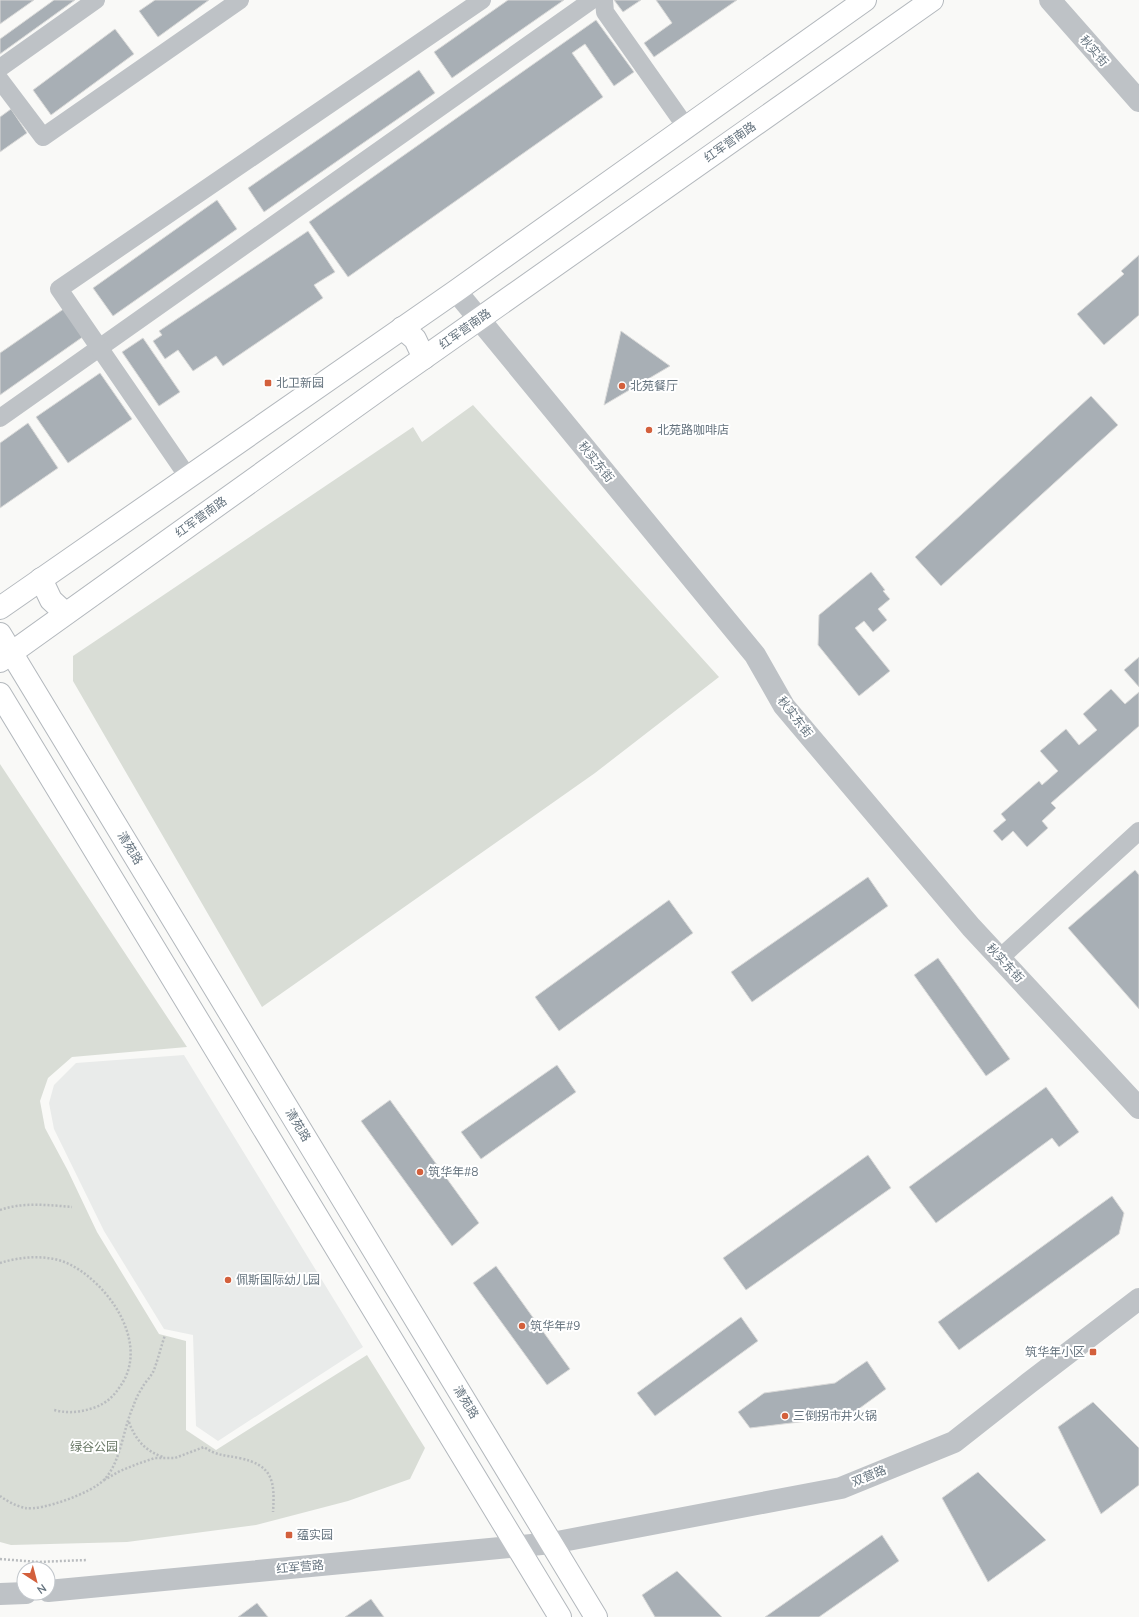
<svg xmlns="http://www.w3.org/2000/svg" width="1139" height="1617" font-family="'Nunito Sans','Noto Sans SC',sans-serif">
<style>
.built{fill:#e9ebea}
.green{fill:#d9ddd6}
.building{fill:#a8afb5;stroke:#dadad9}
.lines{fill:none;stroke-linecap:round;stroke-linejoin:round}
.secondary-casing{stroke:#b3b8bd;stroke-width:24}
.path{stroke:#b9bcbf;stroke-width:2.5;stroke-dasharray:2 2;stroke-linecap:butt}
.minor{stroke:#bec2c6;stroke-width:18}
.tertiary{stroke:#bec2c6;stroke-width:22}
.secondary{stroke:#fff;stroke-width:22}
.poi-dot{fill:#d3603c;stroke:#fff;stroke-width:1.5}
.labels{text-anchor:middle;stroke-width:4;stroke-linejoin:round;paint-order:stroke}
.street-label{font-size:12px;fill:#66747f;stroke:#fff}
.poi-label{font-size:12px;fill:#66747f;stroke:#fff;text-anchor:start}
.park-label{font-size:12px;fill:#687765;stroke:#fff}
</style>
<rect width="100%" height="100%" fill="#f9f9f7"/>
<path class="built" d="M184,1055L363,1347L218,1441L196,1426L193,1335L164,1329L104,1231L54,1129L49,1103L54,1085L76,1063Z"/>
<g class="green">
<path d="M473,405L719,677L595,773L262,1007L73,681V656L413,427L422,442Z"/>
<path d="M0,764L187,1047L72,1057L48,1078L40,1101L45,1128L68,1171L97,1232L159,1334L186,1341V1430L216,1450L367,1355L425,1448L410,1479L348,1501L256,1525L127,1542L11,1545L0,1542Z"/>
</g>
<g class="building">
<path d="M0,0H34L0,24Z"/>
<path d="M54,0H75L0,54V39Z"/>
<path d="M155,0H209L158,37L139,11Z"/>
<path d="M508,0H564L452,78L434,52Z"/>
<path d="M614,0H641L623,12Z"/>
<path d="M656,0H737L654,57L644,43L672,23Z"/>
<path d="M596,20L634,72L614,86L585,44L572,53L603,97L348,277L309,222Z"/>
<path d="M115,29L134,54L51,115L33,90Z"/>
<path d="M419,70L435,93L264,212L248,188Z"/>
<path d="M11,109L27,133L0,152V117Z"/>
<path d="M217,200L237,229L113,316L93,288Z"/>
<path d="M308,231L335,272L314,285L323,298L223,366L216,356L193,371L178,350L165,359L153,341L162,335L159,331Z"/>
<path d="M1139,255V315L1104,345L1077,314L1124,274L1121,271Z"/>
<path d="M65,308L84,336L0,395V353Z"/>
<path d="M621,331L670,366L604,405Z"/>
<path d="M143,338L180,392L159,406L122,352Z"/>
<path d="M100,373L132,419L68,463L36,417Z"/>
<path d="M1091,396L1118,425L941,586L915,557Z"/>
<path d="M28,423L58,468L0,508V443Z"/>
<path d="M871,572L885,590L883,591L890,599L878,609L887,620L873,632L864,621L855,628L890,671L859,696L818,645L819,615Z"/>
<path d="M1139,657V687L1124,670Z"/>
<path d="M1111,689L1125,704L1139,692V726L1051,803L1056,808L1042,821L1048,828L1027,847L1013,831L1002,841L993,831L1006,820L1001,814L1039,781L1042,785L1058,771L1040,751L1066,729L1079,745L1097,730L1083,714Z"/>
<path d="M1135,870L1139,875V1009L1068,928Z"/>
<path d="M868,877L888,906L752,1002L731,972Z"/>
<path d="M669,900L693,933L559,1031L535,997Z"/>
<path d="M938,958L1010,1059L986,1076L914,975Z"/>
<path d="M557,1065L576,1092L481,1159L461,1132Z"/>
<path d="M1046,1087L1079,1132L1059,1147L1052,1138L936,1223L909,1187Z"/>
<path d="M390,1100L479,1223L452,1246L361,1121Z"/>
<path d="M868,1155L891,1188L746,1290L723,1258Z"/>
<path d="M1112,1196L1124,1213L1119,1234L959,1350L938,1322Z"/>
<path d="M496,1266L570,1369L547,1385L473,1283Z"/>
<path d="M741,1317L758,1341L655,1416L637,1393Z"/>
<path d="M867,1361L886,1389L849,1416L750,1428L738,1412L764,1393L835,1383Z"/>
<path d="M1093,1402L1139,1448V1485L1101,1514L1058,1427Z"/>
<path d="M978,1472L1046,1540L988,1582L942,1498Z"/>
<path d="M882,1535L899,1561L819,1617H765Z"/>
<path d="M677,1571L722,1617H655L642,1595Z"/>
<path d="M371,1599L384,1617H345Z"/>
<path d="M257,1603L268,1617H238Z"/>
</g>
<g class="lines">
<g class="secondary-casing">
<g id="secondary">
<path d="M402,328L415,339L424,358"/>
<path d="M41,579L51,600L65,613"/>
<path d="M0,608L456,291L865,0"/>
<path d="M0,634L596,1617"/>
<path d="M0,661L391,381L932,0"/>
<path d="M0,694L560,1617"/>
</g>
</g>
<g class="path">
<path d="M0,1210C22,1202 49,1205 72,1207"/>
<path d="M0,1263C22,1256 50,1254 71,1265C111,1286 151,1346 119,1388C113,1397 106,1403 96,1407C82,1412 69,1414 54,1410"/>
<path d="M129,1422C135,1439 145,1451 163,1457"/>
<path d="M104,1480L120,1471L140,1463L155,1458H175L204,1447C217,1456 225,1455 239,1458C273,1465 275,1481 273,1512"/>
<path d="M0,1496C7,1501 16,1506 25,1508C42,1511 91,1493 104,1480C121,1462 123,1429 133,1407C135,1401 138,1394 142,1388C145,1382 151,1377 154,1370C158,1359 161,1347 165,1335"/>
<path d="M0,1559L38,1562L87,1560"/>
</g>
<g class="minor">
<path d="M604,0L605,12L686,127"/>
<path d="M0,68L96,0"/>
<path d="M0,80L43,137L240,0"/>
<path d="M0,418L592,0"/>
<path d="M188,477L59,289L482,0"/>
<path d="M1000,958L1139,831"/>
</g>
<g class="tertiary">
<path d="M1050,0L1139,101"/>
<path d="M456,291L755,655L784,706L971,927L1139,1108"/>
<path d="M48,1591L552,1543L841,1488L954,1442L1029,1383L1139,1299"/>
<path d="M0,1594L26,1593"/>
</g>
<use href="#secondary" class="secondary"/>
</g>
<g class="poi-dot">
<rect x="264" y="379" width="8" height="8" rx="2"/>
<circle cx="622" cy="386" r="4"/>
<circle cx="649" cy="430" r="4"/>
<circle cx="420" cy="1172" r="4"/>
<circle cx="228" cy="1280" r="4"/>
<circle cx="522" cy="1326" r="4"/>
<rect x="1089" y="1348" width="8" height="8" rx="2"/>
<circle cx="785" cy="1416" r="4"/>
<rect x="285" y="1531" width="8" height="8" rx="2"/>
</g>
<g class="labels">
<g class="street-label">
<text transform="translate(1094 51) rotate(49)" y="4">秋实街</text>
<text transform="translate(730 142) rotate(-35)" y="4">红军营南路</text>
<text transform="translate(465 329) rotate(-35)" y="4">红军营南路</text>
<text transform="translate(596 462) rotate(51)" y="4">秋实东街</text>
<text transform="translate(201 517) rotate(-36)" y="4">红军营南路</text>
<text transform="translate(795 717) rotate(52)" y="4">秋实东街</text>
<text transform="translate(130 848) rotate(59)" y="4">清苑路</text>
<text transform="translate(1005 963) rotate(47)" y="4">秋实东街</text>
<text transform="translate(298 1125) rotate(59)" y="4">清苑路</text>
<text transform="translate(466 1402) rotate(59)" y="4">清苑路</text>
<text transform="translate(869 1476) rotate(-22)" y="4">双营路</text>
<text transform="translate(300 1567) rotate(-5)" y="4">红军营路</text>
</g>
<g class="poi-label">
<text x="276" y="387">北卫新园</text>
<text x="630" y="390">北苑餐厅</text>
<text x="657" y="434">北苑路咖啡店</text>
<text x="428" y="1176">筑华年#8</text>
<text x="236" y="1284">佩斯国际幼儿园</text>
<text x="530" y="1330">筑华年#9</text>
<text x="1085" y="1356" text-anchor="end">筑华年小区</text>
<text x="793" y="1420">三倒拐市井火锅</text>
<text x="297" y="1539">蕴实园</text>
</g>
<g class="park-label">
<text x="94" y="1451">绿谷公园</text>
</g>
</g>
<g transform="translate(36 1581) rotate(144)"><circle r="19" fill="#ffffff" stroke="#c2c7cc"/>
<path d="M0-3L7 15L0 10L-7 15Z" fill="#d3603c"/>
<text y="-6" font-size="11" font-weight="bold" text-anchor="middle" fill="#66747f">N</text>
</g>
</svg>
